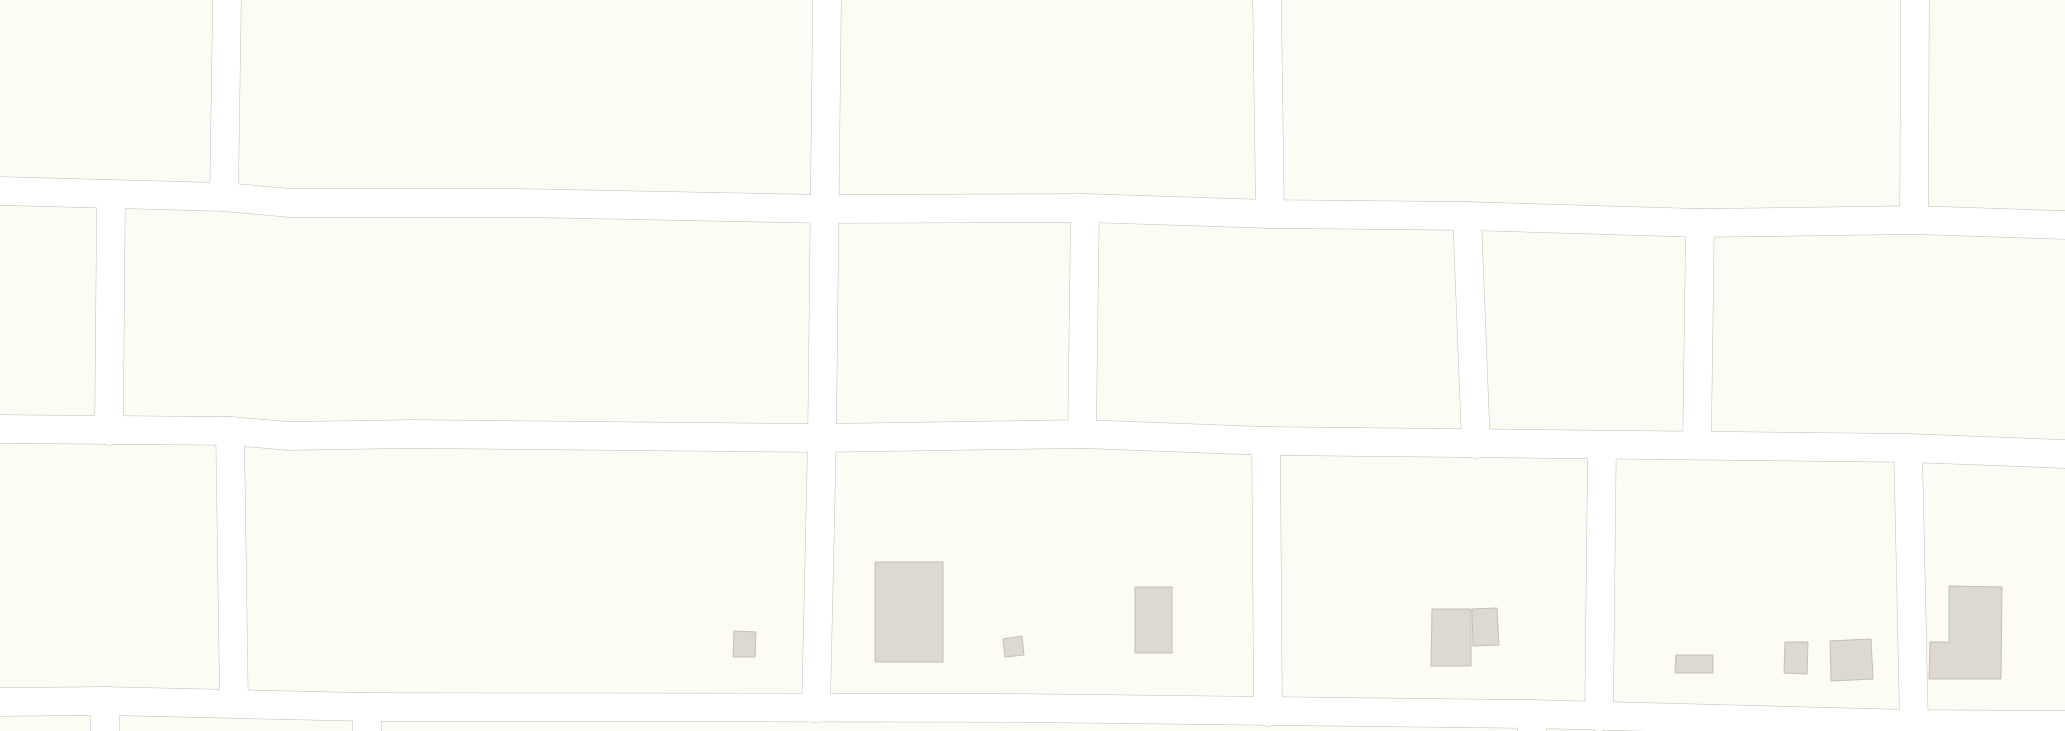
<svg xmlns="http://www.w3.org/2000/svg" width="2065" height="731" font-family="'Fira Sans Condensed',sans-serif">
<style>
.building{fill:#ddd8d2;stroke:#c3beb9}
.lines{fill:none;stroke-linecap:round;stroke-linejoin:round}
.street-casing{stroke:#c0bfb8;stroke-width:29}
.secondary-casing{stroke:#c0bfb8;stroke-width:29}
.street{stroke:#fff;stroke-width:28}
.secondary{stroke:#fff;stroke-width:28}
</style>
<rect width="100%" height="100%" fill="#fcfbf4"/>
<g class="building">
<rect x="875" y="562" width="68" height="100"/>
<path d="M1949,586L2002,587L2001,679H1929L1930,642H1949Z"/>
<rect x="1135" y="587" width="37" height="66"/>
<path d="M1497,608L1499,645L1473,646L1472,609Z"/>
<path d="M1432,609H1471V666H1431Z"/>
<path d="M734,631L756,632L755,657H733Z"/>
<path d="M1022,636L1024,655L1005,657L1003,639Z"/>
<path d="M1871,639L1873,679L1831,681L1830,641Z"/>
<path d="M1785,642H1808L1807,674L1784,673Z"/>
<path d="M1676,655H1713V673H1675Z"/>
</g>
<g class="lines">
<g class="street-casing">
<g id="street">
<path d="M1267,0L1270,214"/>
<path d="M0,191L224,197L290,203H521L825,209L1085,208L1270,214L1467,216L1700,223L1914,220L2065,225"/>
<path d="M224,197L227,0"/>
<path d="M1467,216L1476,444"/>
<path d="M1914,220L1915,0"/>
<path d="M0,429L230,431L289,436L413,434L822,438L1082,434L1266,441L1908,448L2065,454"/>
<path d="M109,431L111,194"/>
<path d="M230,431L234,703"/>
<path d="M1082,434L1085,208"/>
<path d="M1266,441L1268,712"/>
<path d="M1697,445L1700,223"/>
<path d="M1908,448L1914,724"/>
<path d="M0,702L105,701L367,707L1022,708L1532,714"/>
<path d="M367,707V731"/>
<path d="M816,708L822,438L827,0"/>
<path d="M1599,717L1602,445"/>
<path d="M105,731V701"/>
</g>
</g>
<g class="secondary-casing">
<path id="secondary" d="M1532,731V714L1914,724L2065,725"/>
</g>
<use href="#street" class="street"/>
<use href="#secondary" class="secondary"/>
</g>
</svg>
